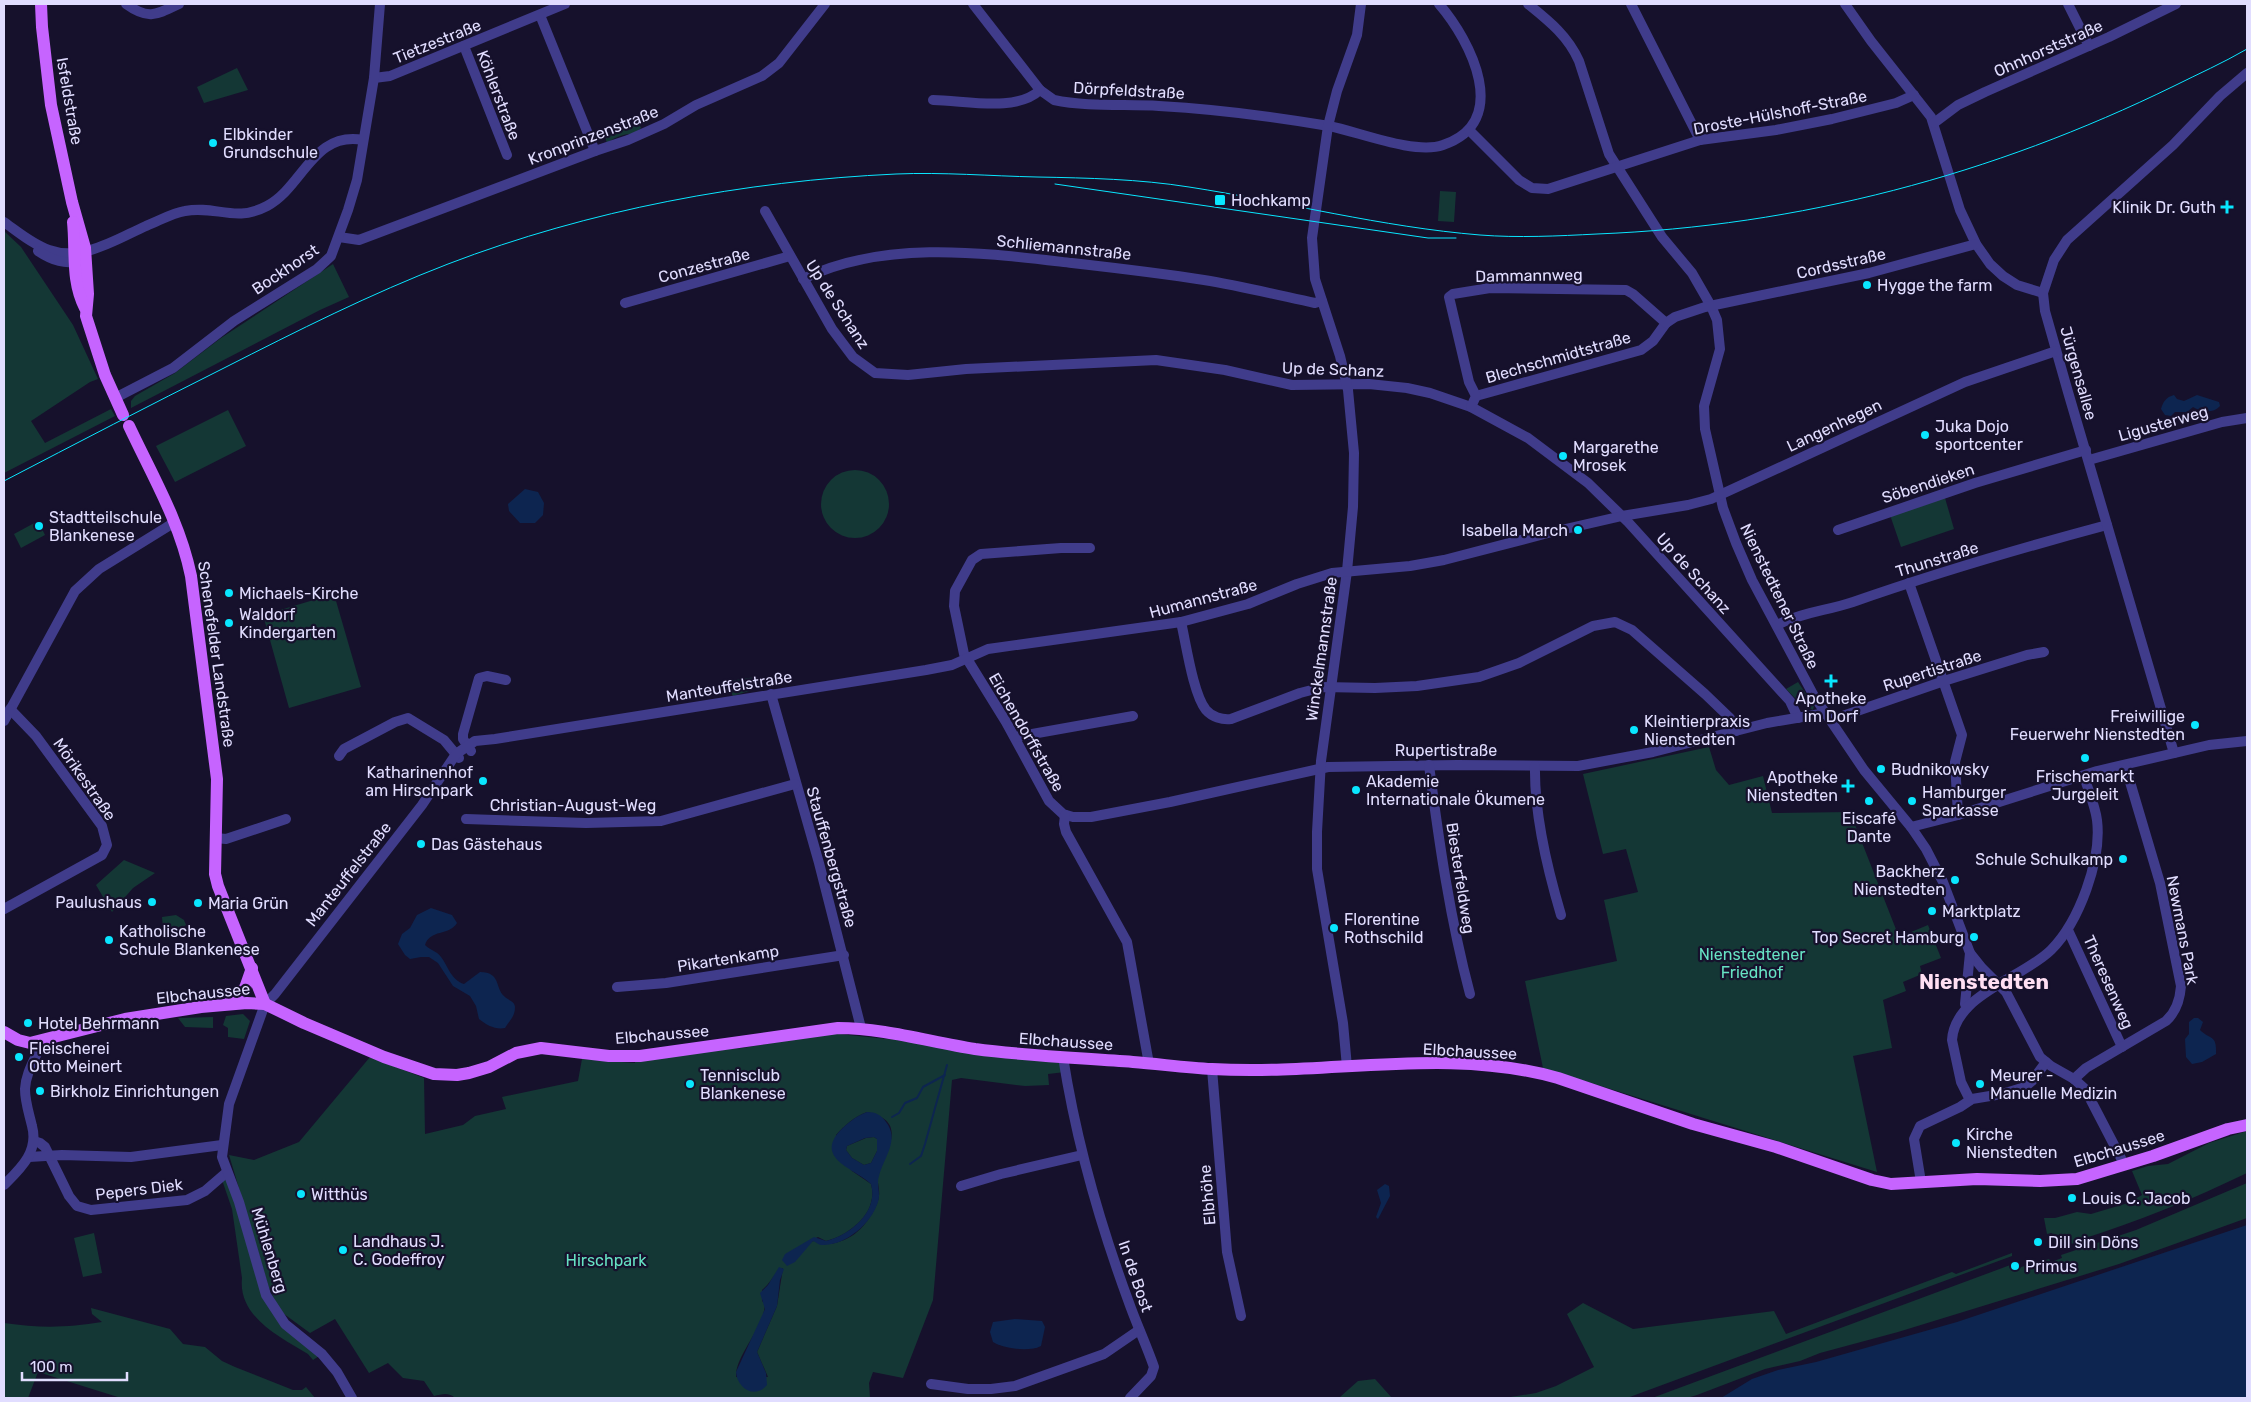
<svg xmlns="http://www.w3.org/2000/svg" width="2251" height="1402" font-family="Rubik,sans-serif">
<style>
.green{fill:#143735;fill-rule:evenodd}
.water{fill:#0d2550;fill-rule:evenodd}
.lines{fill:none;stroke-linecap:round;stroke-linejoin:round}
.stream{stroke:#0d2550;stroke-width:2}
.minor{stroke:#403c8b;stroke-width:10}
.major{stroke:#c664ff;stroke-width:12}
.tram{stroke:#09e6ff;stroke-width:1}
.poi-dot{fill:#09e6ff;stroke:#16112c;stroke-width:2}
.labels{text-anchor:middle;stroke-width:4.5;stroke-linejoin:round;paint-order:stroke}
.street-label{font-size:16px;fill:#e1ddff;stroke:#16112c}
.poi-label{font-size:16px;fill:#e1ddff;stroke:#16112c;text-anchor:start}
.park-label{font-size:16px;fill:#66e2c3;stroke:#16112c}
.district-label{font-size:21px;font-weight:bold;fill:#ffdff3;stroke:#16112c}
</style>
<rect width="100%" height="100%" fill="#16112c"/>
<g class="green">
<path d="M237,68L248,90L204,103L197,87Z"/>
<path d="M638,121L641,128L635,134C626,133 612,138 607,144L605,136Z"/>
<path d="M1440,191L1456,192L1454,222L1438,221Z"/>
<path d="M4,231L21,247L73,325L98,379L90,382L31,421L45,443L111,409L115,416L4,473Z"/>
<path d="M333,264L349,297L320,310L131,408V401L135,396L175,373L221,338Z"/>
<path d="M228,410L246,446L175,482L156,446Z"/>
<circle cx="855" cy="504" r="34"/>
<path d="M1945,498L1954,529L1901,547L1890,515Z"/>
<path d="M38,521L45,535L21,548L14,534Z"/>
<path d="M334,594L361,687L289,708L263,615Z"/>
<path d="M755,677L749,691L733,696L724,682Z"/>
<path d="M1798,682L1814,706L1813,710L1799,702L1786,689Z"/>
<path d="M1709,747L1716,770L1729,785L1763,776L1772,813L1850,812L1899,937L1928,925L1941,958L1920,966L1922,974L1903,982L1906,991L1883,1000L1892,1048L1853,1056L1877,1172L1543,1068L1525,981L1617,961L1604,900L1638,892L1626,849L1603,854L1583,774Z"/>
<path d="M124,860L155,873L133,888L112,912L96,885Z"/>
<path d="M176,915L184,920L186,925L177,930L163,928L162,917Z"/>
<path d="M243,1014L250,1021L244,1039L228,1037V1028L223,1025L226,1016Z"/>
<path d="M213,1017V1028L185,1027L178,1018Z"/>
<path d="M829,1033L1063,1057L1065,1072L1048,1074L1049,1085L1025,1086L961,1078L952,1080L933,1300L903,1378L873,1372L869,1383L870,1398H455C449,1392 442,1394 434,1396L424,1381L403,1378L388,1363L369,1373L335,1319L310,1333L280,1311L269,1288L229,1155L254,1160L299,1142L370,1057L424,1078L425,1134L463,1125L475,1116L506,1109L502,1097L578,1081L582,1059L635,1063L634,1055L743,1048ZM867,1112C911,1122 884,1151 878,1177C877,1183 880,1190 879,1196C878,1207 866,1225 857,1232C852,1237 837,1244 829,1244C824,1244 819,1241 814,1241C809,1242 799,1248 793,1250L818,1237L826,1241C850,1235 879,1212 871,1184L852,1171L836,1135C845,1125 855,1116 867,1112ZM783,1268L777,1306L757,1352L768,1377H736C735,1355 764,1329 765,1304L762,1301V1290C772,1282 771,1276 783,1268Z"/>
<path d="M2247,1131V1173C2193,1199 2137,1222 2079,1240L2078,1242L2056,1248L2052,1233L2047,1234L2044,1218H2055L2077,1212L2091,1214L2128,1203L2142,1195L2132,1171L2148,1166L2168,1164L2209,1143Z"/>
<path d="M874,1137L877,1139V1151L871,1163L864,1165L852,1158L846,1150L847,1146L866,1138Z"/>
<path d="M227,1172L273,1309L322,1354L313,1360L308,1354C280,1337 238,1317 242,1278L232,1209L221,1177Z"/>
<path d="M2247,1183V1218L2119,1264L1898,1332L1820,1353L1800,1361L1765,1369L1697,1395L1687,1398H1652L2013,1264L2018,1268L2049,1259L2051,1262L2062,1258L2061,1255L2136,1230Z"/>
<path d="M94,1233L102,1273L83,1277L74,1238Z"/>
<path d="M2012,1253V1256L1627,1398H1504L1536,1393L1556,1386L1594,1367L1567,1314L1583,1303L1633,1329L1774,1311L1786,1334L1952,1272L1956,1274Z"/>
<path d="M91,1308L170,1329L183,1344L205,1347L222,1361L235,1367L293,1390H302L306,1387L315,1398H121L38,1372L28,1398H4V1323C39,1328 66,1328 102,1322L92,1314Z"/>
<path d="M1375,1379L1392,1398H1335L1340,1397L1358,1381Z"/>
</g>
<g class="water">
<path d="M2174,395L2177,399L2184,401L2197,395L2219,402L2220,406C2213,414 2201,412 2193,407L2187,412H2175L2171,416L2165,415L2161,409C2163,402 2166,397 2174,395Z"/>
<path d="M525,489L538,492L544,503L543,515L535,523H520L509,511L508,504Z"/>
<path d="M431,908L452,915L457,923C449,936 430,929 425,945C430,950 437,951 441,957C448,966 451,980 464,984L480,972C501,972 495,988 504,996C507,1000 515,1001 515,1007C515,1017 509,1021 505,1028C496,1030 486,1025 479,1019L476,1006L470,996L453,986L438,963L429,957H421L410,959L405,955L398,944L402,934L410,928L417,915Z"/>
<path d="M2194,1018H2198L2203,1022L2200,1030C2210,1040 2217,1034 2216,1054L2202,1062L2192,1064L2186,1057L2185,1039L2189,1034V1022Z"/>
<path d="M867,1112C876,1112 881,1115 886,1122C900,1140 884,1157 879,1176C876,1185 881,1193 878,1202C871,1224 846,1245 823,1245C818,1245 818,1243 813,1241L795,1262L787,1266L782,1260L785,1254L814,1237L826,1241C850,1235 879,1212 871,1184C858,1170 816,1160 838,1133C846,1124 856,1116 867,1112ZM874,1137L877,1139V1151L871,1163L864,1165L852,1158L846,1150L847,1146L865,1138Z"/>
<path d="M1385,1184L1389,1186L1390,1196L1378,1219L1376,1217L1381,1203L1377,1190Z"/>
<path d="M2247,1225V1398H1721L1752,1379L1778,1370L1816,1362L1957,1322Z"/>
<path d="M779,1267L784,1269L780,1280L777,1306L757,1352L766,1373L767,1385C755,1400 737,1388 736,1372L765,1309L760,1293L768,1285Z"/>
<path d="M1015,1319L1042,1321L1045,1327L1041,1346C1030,1352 1004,1349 993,1342L990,1332L993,1322Z"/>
</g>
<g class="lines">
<g class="stream">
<path d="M892,1117L899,1113L905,1103L917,1098L923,1087L945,1075"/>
<path d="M910,1164L921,1156L925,1144L947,1065"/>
</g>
<g class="minor">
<path d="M126,4C148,20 156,15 179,4"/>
<path d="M973,4L1040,90L1054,100C1087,107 1125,104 1159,106C1213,109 1276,117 1329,126C1359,132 1415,155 1443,145C1512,122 1471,41 1439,4"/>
<path d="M1528,4C1549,21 1568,36 1579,61L1609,154L1662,237L1692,273L1711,306L1717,320L1720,349L1704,406L1705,429L1723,508L1736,543L1752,580L1814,696L1864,770L1911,827L1926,849L1943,882L1970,953L1982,968L2006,992L2040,1057L2051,1066L2074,1079L2085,1089L2124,1164"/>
<path d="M1631,4L1700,140"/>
<path d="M1845,4L1871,41L1931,117L1960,210L1976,244L1990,264L2003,276L2017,285L2043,293"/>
<path d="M2068,4L2089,46"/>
<path d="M540,15L595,151"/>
<path d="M464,46L507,155"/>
<path d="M374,78L390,76L565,4"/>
<path d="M933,100C964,100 1016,113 1040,90"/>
<path d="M1934,123L1958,105L1985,92L2109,37L2176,4"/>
<path d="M1469,130L1519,180L1532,188L1548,189L1700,140L1776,130L1832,119L1896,103L1914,95"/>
<path d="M765,211L832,329L853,357L875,373L908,375L966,369L1156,360L1225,370L1292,385L1369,384L1407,388L1430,393L1471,407L1528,438L1588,483L1628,522L1790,701L1798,718"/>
<path d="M4,222C18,232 32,244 49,250C82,262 117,239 146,226C159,221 172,213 185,211C216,205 235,223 267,206C303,187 313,131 363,140"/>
<path d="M339,237L359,240L595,151L628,140L664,124L696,105L762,76L779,63L825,4"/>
<path d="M38,251C50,259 68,267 81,259"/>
<path d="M803,279C885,239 985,253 1072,263C1116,268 1160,273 1204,280C1241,286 1278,295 1315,303L1322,301"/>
<path d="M625,303L790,256"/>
<path d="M1476,396L1641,350L1653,341L1666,323"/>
<path d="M115,398L173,368L234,321L317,269L331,256L348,210L357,180L374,78L380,4"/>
<path d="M1471,407L1476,396L1469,382L1449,297L1453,294L1490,288L1626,290L1633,294L1666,323L1675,317L1705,307L1869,273L1976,244"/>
<path d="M2089,460L2222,422L2247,418"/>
<path d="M1838,530L1975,483L2086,450"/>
<path d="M1090,548H1061L981,554L972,560L955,591L954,606L964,654L1006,722L1049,801L1063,814L1073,817H1091L1170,802L1328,767L1457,765L1578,766L1653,752L1767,723L1826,713"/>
<path d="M1909,583L1962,735L1955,762L1958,815"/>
<path d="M1181,622C1186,643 1193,694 1206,710C1212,717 1222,720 1231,719L1300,693L1323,687L1375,688L1417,686L1479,677L1519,663L1593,626L1615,622L1632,630L1705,694L1730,718L1736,731"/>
<path d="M1777,625C1803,612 1826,611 1853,602C1936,573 2021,548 2107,525"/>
<path d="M771,694L819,863L861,1028"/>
<path d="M1831,720L1947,680L2027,655L2044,652"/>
<path d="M4,721L75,591L99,569L175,522"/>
<path d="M1015,737L1133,716"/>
<path d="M471,751L463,739V734L479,678L487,676L506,680"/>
<path d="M2174,753L2068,392L2045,311L2043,293L2054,260L2067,240L2173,145L2220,96L2247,73"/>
<path d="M339,756L344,749L395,722L408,718L444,740L459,758"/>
<path d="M1429,765C1439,842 1450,919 1470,994"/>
<path d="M1535,766C1534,815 1547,868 1561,915"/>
<path d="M1065,815L1064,824L1066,832L1127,942L1149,1064"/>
<path d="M466,819L586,823L661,821L795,784"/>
<path d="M1911,827L1958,815L2097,771L2209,745L2247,741"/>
<path d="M216,838L226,839L286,819"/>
<path d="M4,909L102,855L107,845L102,826L36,736L10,709"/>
<path d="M2068,930L2122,1047"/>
<path d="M617,987L666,983L844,955"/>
<path d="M1967,1008L1965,1004L1970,953"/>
<path d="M1063,1057C1076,1140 1099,1221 1128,1300C1136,1323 1146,1344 1154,1367L1151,1376L1130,1398"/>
<path d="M1347,1067L1343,1023L1317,869V832L1321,761L1347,571L1353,507L1354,453L1348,390L1340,356L1315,279L1312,238L1328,126L1337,91L1357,35L1361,4"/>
<path d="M1212,1069L1227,1252L1241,1316"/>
<path d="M2074,1079L2086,1068L2166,1021C2176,1012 2180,1000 2181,986L2160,883L2125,765"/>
<path d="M1970,1100L1961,1082L1952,1040C1955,994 2023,978 2051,950C2079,922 2102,860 2097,820C2095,805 2088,790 2084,776"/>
<path d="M34,1141L40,1143L45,1147L69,1196L77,1206L91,1210L187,1200L205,1191L227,1172"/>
<path d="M29,1157L62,1155L131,1157L222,1145"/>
<path d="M1921,1182L1914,1139L1920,1126L1960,1107L1972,1099L2002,1094L2025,1087L2032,1081L2046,1062"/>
<path d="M4,1185C20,1169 39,1152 32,1126C29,1113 25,1102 25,1089C26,1071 36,1058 42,1042"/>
<path d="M961,1186L1001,1174L1082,1155"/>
<path d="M931,1384L968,1389H991L1015,1386L1104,1354L1139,1330"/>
<path d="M352,1398L337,1372L322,1354L285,1324L266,1295L239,1202L222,1157L229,1104L265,1004L275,994L422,805L456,754L475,741L495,739L926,670L952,665L988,649L1181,622L1248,604L1297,584L1332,573L1410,566L1444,560L1548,533L1622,516L1688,505L1711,499L1965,382L2056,351"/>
</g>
<g class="major">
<path d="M41,4L42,27L51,105L72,202L85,248L88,294L86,316L105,375L123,415"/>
<path d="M73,222C76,252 71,281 85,308"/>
<path d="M129,426C152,475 180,522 191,576L217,779L215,874L218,886L265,1004"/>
<path d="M229,1003L245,988L252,968"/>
<path d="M4,1032L18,1040L30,1043L125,1019L201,1007L247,1003L265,1004L304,1023L384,1057L434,1074L457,1075L469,1073L489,1067L516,1053L541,1048L609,1056H640L838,1028C884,1028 930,1042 975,1049C1028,1056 1081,1058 1133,1062C1160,1064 1186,1068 1212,1069C1327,1076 1446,1046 1558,1078L1693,1124L1776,1147L1872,1180L1891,1184L1977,1179L2040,1181L2077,1179L2153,1156L2228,1129L2247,1125"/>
</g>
<g class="tram">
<path d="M1055,184L1428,238H1456"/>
<path d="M4,481C77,443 150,405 224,368C297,331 370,294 448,264C589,210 744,181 896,174C943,172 990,176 1037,177C1088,178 1139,179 1189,187C1286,202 1382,227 1480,235C1518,238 1558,236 1597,234C1800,226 1992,175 2174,86C2198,74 2223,63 2247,49"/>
</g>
</g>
<g class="poi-dot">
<circle cx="213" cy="143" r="5"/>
<rect x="1214" y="194" width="12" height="12" rx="2.5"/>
<path d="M2224.5 199.5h5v5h5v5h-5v5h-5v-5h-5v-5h5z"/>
<circle cx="1867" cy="285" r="5"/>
<circle cx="1925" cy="435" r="5"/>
<circle cx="1563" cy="456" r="5"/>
<circle cx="39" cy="526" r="5"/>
<circle cx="1578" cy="530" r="5"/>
<circle cx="229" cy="593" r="5"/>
<circle cx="229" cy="623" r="5"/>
<path d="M1828.5 673.5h5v5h5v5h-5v5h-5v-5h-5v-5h5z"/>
<circle cx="2195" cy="725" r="5"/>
<circle cx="1634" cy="730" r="5"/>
<circle cx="2085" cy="758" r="5"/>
<circle cx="1881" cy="769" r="5"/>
<circle cx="483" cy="781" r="5"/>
<path d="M1845.5 778.5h5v5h5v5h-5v5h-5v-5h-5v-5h5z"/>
<circle cx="1356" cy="790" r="5"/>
<circle cx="1869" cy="801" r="5"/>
<circle cx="1912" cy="801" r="5"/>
<circle cx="421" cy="844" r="5"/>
<circle cx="2123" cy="859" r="5"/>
<circle cx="1955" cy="880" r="5"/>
<circle cx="152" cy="902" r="5"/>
<circle cx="198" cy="903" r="5"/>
<circle cx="1932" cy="911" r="5"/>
<circle cx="1334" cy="928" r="5"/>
<circle cx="1974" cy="937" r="5"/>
<circle cx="109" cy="940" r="5"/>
<circle cx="28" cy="1023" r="5"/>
<circle cx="19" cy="1057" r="5"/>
<circle cx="690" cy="1084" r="5"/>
<circle cx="1980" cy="1084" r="5"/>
<circle cx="40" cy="1091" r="5"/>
<circle cx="1956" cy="1143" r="5"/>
<circle cx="301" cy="1194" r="5"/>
<circle cx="2072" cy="1198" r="5"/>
<circle cx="2038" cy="1242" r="5"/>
<circle cx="343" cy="1250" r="5"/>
<circle cx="2015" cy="1266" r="5"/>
</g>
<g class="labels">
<g class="street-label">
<text transform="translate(437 41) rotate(-22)" y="6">Tietzestraße</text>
<text transform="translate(2048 48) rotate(-24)" y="6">Ohnhorststraße</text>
<text transform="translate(1129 90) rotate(3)" y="6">Dörpfeldstraße</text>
<text transform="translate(499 95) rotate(69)" y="6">Köhlerstraße</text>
<text transform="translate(70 101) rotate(80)" y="6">Isfeldstraße</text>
<text transform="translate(1780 112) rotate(-11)" y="6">Droste-Hülshoff-Straße</text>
<text transform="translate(593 135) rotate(-21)" y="6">Kronprinzenstraße</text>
<text transform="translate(1064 247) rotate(6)" y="6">Schliemannstraße</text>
<text transform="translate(1841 263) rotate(-13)" y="6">Cordsstraße</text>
<text transform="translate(704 265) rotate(-15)" y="6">Conzestraße</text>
<text transform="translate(285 269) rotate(-34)" y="6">Bockhorst</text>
<text transform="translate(1529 275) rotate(-1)" y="6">Dammannweg</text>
<text transform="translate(838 304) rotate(57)" y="6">Up de Schanz</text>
<text transform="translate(1558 357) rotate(-16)" y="6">Blechschmidtstraße</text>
<text transform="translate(1333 369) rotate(2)" y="6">Up de Schanz</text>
<text transform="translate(2079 373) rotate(74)" y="6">Jürgensallee</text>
<text transform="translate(2163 423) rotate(-16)" y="6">Ligusterweg</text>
<text transform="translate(1834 425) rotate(-25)" y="6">Langenhegen</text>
<text transform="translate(1928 483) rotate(-18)" y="6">Söbendieken</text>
<text transform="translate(1937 559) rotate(-17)" y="6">Thunstraße</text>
<text transform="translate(1694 573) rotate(48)" y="6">Up de Schanz</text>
<text transform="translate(1780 596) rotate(64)" y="6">Nienstedtener Straße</text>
<text transform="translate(1203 598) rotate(-15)" y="6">Humannstraße</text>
<text transform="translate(1321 649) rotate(-82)" y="6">Winckelmannstraße</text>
<text transform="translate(217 654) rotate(82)" y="6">Schenefelder Landstraße</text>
<text transform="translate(1932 670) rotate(-18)" y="6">Rupertistraße</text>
<text transform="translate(729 686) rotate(-9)" y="6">Manteuffelstraße</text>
<text transform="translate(1027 732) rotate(60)" y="6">Eichendorffstraße</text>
<text x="1446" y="756">Rupertistraße</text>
<text transform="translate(85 779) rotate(55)" y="6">Mörikestraße</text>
<text x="573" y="811">Christian-August-Weg</text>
<text transform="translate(832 857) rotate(74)" y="6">Stauffenbergstraße</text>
<text transform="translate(348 874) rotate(-52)" y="6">Manteuffelstraße</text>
<text transform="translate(1461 878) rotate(81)" y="6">Biesterfeldweg</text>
<text transform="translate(2183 930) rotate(79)" y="6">Newmans Park</text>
<text transform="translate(728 958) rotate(-9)" y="6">Pikartenkamp</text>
<text transform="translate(2109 982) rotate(66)" y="6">Theresenweg</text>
<text transform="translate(203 993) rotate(-6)" y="6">Elbchaussee</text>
<text transform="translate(662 1034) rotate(-5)" y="6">Elbchaussee</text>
<text transform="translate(1066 1041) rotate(4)" y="6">Elbchaussee</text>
<text transform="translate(1470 1051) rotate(3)" y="6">Elbchaussee</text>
<text transform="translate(2119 1148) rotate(-17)" y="6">Elbchaussee</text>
<text transform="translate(139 1189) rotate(-7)" y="6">Pepers Diek</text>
<text transform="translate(1207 1195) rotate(-95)" y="6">Elbhöhe</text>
<text transform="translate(270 1250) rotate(73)" y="6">Mühlenberg</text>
<text transform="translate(1136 1276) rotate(71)" y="6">In de Bost</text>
</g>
<g class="poi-label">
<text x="223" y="140">Elbkinder<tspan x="223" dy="18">Grundschule</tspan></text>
<text x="1231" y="206">Hochkamp</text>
<text x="2216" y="213" text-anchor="end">Klinik Dr. Guth</text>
<text x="1877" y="291">Hygge the farm</text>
<text x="1935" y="432">Juka Dojo<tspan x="1935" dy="18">sportcenter</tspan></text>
<text x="1573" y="453">Margarethe<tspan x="1573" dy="18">Mrosek</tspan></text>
<text x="49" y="523">Stadtteilschule<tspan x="49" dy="18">Blankenese</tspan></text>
<text x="1568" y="536" text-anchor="end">Isabella March</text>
<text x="239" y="599">Michaels-Kirche</text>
<text x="239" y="620">Waldorf<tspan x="239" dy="18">Kindergarten</tspan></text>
<text x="1831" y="704" text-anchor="middle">Apotheke<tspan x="1831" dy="18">im Dorf</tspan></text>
<text x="2185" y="722" text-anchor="end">Freiwillige<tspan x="2185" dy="18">Feuerwehr Nienstedten</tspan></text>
<text x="1644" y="727">Kleintierpraxis<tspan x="1644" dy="18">Nienstedten</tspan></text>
<text x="1891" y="775">Budnikowsky</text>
<text x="473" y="778" text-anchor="end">Katharinenhof<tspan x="473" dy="18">am Hirschpark</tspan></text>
<text x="2085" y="782" text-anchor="middle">Frischemarkt<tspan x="2085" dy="18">Jurgeleit</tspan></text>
<text x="1838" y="783" text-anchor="end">Apotheke<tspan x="1838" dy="18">Nienstedten</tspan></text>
<text x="1366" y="787">Akademie<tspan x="1366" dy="18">Internationale Ökumene</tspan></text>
<text x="1922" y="798">Hamburger<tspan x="1922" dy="18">Sparkasse</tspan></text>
<text x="1869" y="824" text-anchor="middle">Eiscafé<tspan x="1869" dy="18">Dante</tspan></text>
<text x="431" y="850">Das Gästehaus</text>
<text x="2113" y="865" text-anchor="end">Schule Schulkamp</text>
<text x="1945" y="877" text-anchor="end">Backherz<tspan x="1945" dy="18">Nienstedten</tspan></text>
<text x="142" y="908" text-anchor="end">Paulushaus</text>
<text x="208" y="909">Maria Grün</text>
<text x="1942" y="917">Marktplatz</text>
<text x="1344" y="925">Florentine<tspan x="1344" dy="18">Rothschild</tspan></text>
<text x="119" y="937">Katholische<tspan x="119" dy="18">Schule Blankenese</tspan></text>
<text x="1964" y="943" text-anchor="end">Top Secret Hamburg</text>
<text x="38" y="1029">Hotel Behrmann</text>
<text x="29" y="1054">Fleischerei<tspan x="29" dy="18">Otto Meinert</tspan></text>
<text x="700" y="1081">Tennisclub<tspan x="700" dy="18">Blankenese</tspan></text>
<text x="1990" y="1081">Meurer -<tspan x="1990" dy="18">Manuelle Medizin</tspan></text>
<text x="50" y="1097">Birkholz Einrichtungen</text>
<text x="1966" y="1140">Kirche<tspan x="1966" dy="18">Nienstedten</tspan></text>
<text x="311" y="1200">Witthüs</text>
<text x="2082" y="1204">Louis C. Jacob</text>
<text x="353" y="1247">Landhaus J.<tspan x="353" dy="18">C. Godeffroy</tspan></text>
<text x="2048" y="1248">Dill sin Döns</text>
<text x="2025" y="1272">Primus</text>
</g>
<g class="park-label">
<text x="1752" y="960">Nienstedtener<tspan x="1752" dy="18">Friedhof</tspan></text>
<text x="606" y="1266">Hirschpark</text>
</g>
<g class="district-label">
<text x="1984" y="989">Nienstedten</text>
</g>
</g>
<rect width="2251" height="1402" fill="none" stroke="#e1ddff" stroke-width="10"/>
<path d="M22 1372v8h105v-8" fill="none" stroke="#e1ddff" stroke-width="2.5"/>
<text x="30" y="1372" font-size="15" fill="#e1ddff" stroke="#16112c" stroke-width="4" paint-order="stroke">100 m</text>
</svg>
